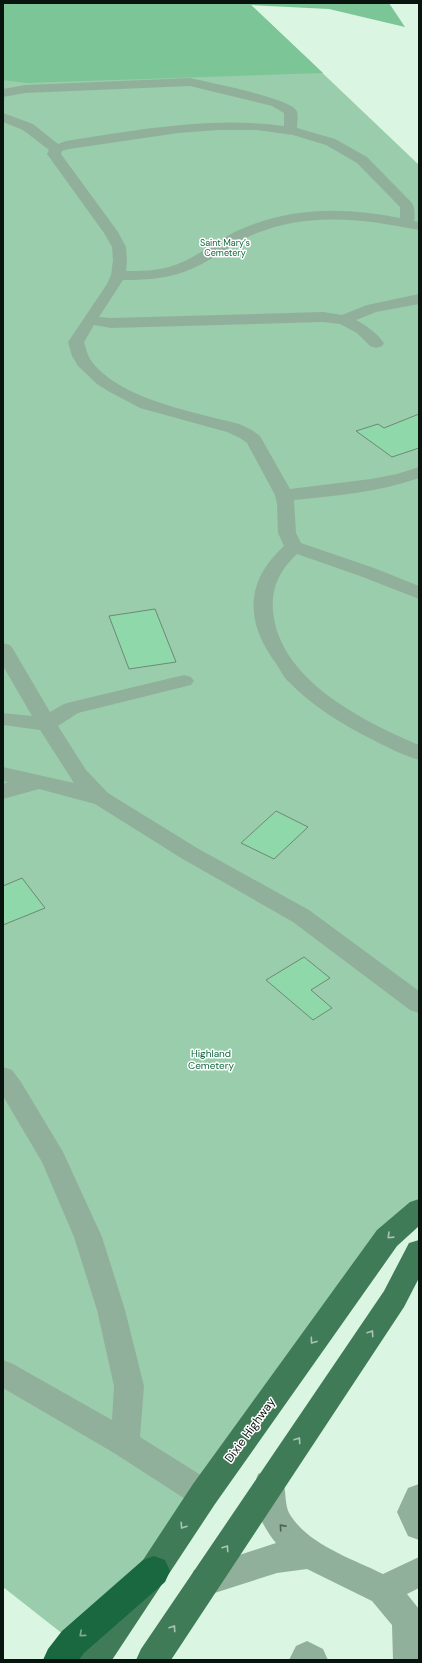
<svg xmlns="http://www.w3.org/2000/svg" width="422" height="1663" font-family="'DM Sans',sans-serif">
<style>
.green{fill:#9acdab}
.forest{fill:#7cc597}
.building{fill:#8ed8a9;stroke:#6f8877}
.lines{fill:none;stroke-linecap:round;stroke-linejoin:round}
.minor{fill:#91b09b;fill-rule:evenodd}
.major{fill:#3f7b57;fill-rule:evenodd}
.highway{fill:#1a683f;fill-rule:evenodd}
.oneway{stroke:#a9c4b3}
.oneway2{stroke:#4e6254}
.oneway3{stroke:#81ac95}
.labels{text-anchor:middle;stroke-width:3;stroke-linejoin:round;paint-order:stroke}
.far-park-label{font-size:9px;fill:#11663c;stroke:#fff}
.park-label{font-size:10px;fill:#11663c;stroke:#fff}
.near-street-label{font-size:12px;fill:#0a140e;stroke:#fff}
</style>
<rect width="100%" height="100%" fill="#daf5e2"/>
<path class="green" d="M3,3H249L419,165V1210L204,1494L73,1642L3,1587Z"/>
<path class="forest" d="M3,3H389L405,27L329,9L251,5L323,73L26,83L3,80Z"/>
<g class="building">
<path d="M419,414V448L392,457L356,431L378,424L384,428Z"/>
<path d="M155,609L176,662L129,669L109,616Z"/>
<path d="M276,811L308,827L274,859L241,843Z"/>
<path d="M22,878L45,908L3,925V886Z"/>
<path d="M304,957L330,978L311,990L332,1008L313,1020L266,980Z"/>
</g>
<g class="lines">
<g class="minor">
<path d="M190,78C207,82 289,98 296,110C299,113 297,123 297,128L335,139L367,157L412,203C415,208 415,215 414,221L419,222V230C364,219 310,212 257,233C231,243 210,263 184,272C164,279 144,280 123,280L99,317L111,318L323,312L342,315L367,305L419,294V304L376,312L356,320C367,326 377,333 384,343L382,346L376,348L370,346L357,333L340,324L323,322L111,328L94,325L84,342C86,348 87,354 90,359C117,399 195,412 239,424L252,430L260,436L290,489L371,479L397,474L419,467V478C380,492 335,496 294,500L296,533L301,543L374,568L419,586V599L360,576L297,554C280,570 271,587 273,611C279,680 363,721 419,745V760C402,755 387,747 371,739C342,724 312,706 289,682C283,677 280,669 275,662C245,621 245,581 284,546L278,533L277,504L275,495L247,443L240,438L227,432L140,408L108,391L97,384L78,366L72,356L68,342L107,284L111,275L113,260L112,247L104,233L47,154L49,150L23,130L3,122V113L33,124L58,144L66,141C138,130 211,116 284,126V113L272,106L190,86L25,93L3,97V89L25,85ZM218,130H257L293,135L326,145L357,163L400,207V218C346,207 290,207 239,230C215,241 194,260 169,267C155,271 140,271 126,271L127,260L126,247L118,232L61,154L62,151L69,149L178,133Z"/>
<path d="M3,643L10,645L13,649L50,712L64,704L71,702L184,675L191,677L194,681L191,685L78,713L58,726L86,770L108,793L197,848L309,910L419,991V1013L410,1010L293,922L181,858L95,804L39,789L3,799V784L8,782L3,781V767L74,783L40,730L3,725V713L32,716L3,666Z"/>
<path d="M3,1067L12,1070L21,1082L63,1152L102,1237L125,1310L144,1386L140,1437L215,1484L219,1494L215,1504L204,1508L193,1504L114,1453L3,1388V1360L13,1364L112,1420L114,1386L97,1310L74,1237L42,1162L3,1096Z"/>
<path d="M269,1470L280,1474C281,1478 284,1482 284,1485C286,1494 285,1505 289,1513C308,1545 351,1558 383,1574L419,1557V1588L407,1594L419,1609V1660H393L392,1625L372,1601L307,1569L277,1573L205,1596L194,1592L189,1581L194,1570L276,1543C261,1525 248,1498 258,1474Z"/>
<path d="M419,1484V1540L408,1536L397,1512L408,1488Z"/>
<path d="M307,1641L323,1649L328,1660H289L296,1646Z"/>
</g>
<g class="major">
<path d="M419,1199V1226L397,1246L215,1504L112,1660H77L82,1649L143,1560L193,1484L377,1230L410,1202Z"/>
<path d="M419,1240V1278L404,1307L171,1660H136L141,1649L384,1291L409,1243Z"/>
</g>
<path class="highway" d="M154,1556L165,1560L170,1571L165,1582L84,1653L79,1660H43L48,1649L62,1631L143,1560Z"/>
</g>
<defs><path id="oneway-chevron" d="M-2-3.5L2.5 0L-2 3.5" fill="none" stroke-width="1.6" stroke-linecap="round" stroke-linejoin="round"/></defs>
<g class="oneway">
<use href="#oneway-chevron" transform="translate(390 1236) rotate(136)"/>
<use href="#oneway-chevron" transform="translate(371 1333) rotate(-56)"/>
<use href="#oneway-chevron" transform="translate(313 1341) rotate(126)"/>
<use href="#oneway-chevron" transform="translate(298 1440) rotate(-56)"/>
<use href="#oneway-chevron" transform="translate(183 1526) rotate(123)"/>
<use href="#oneway-chevron" transform="translate(226 1548) rotate(-56)"/>
<use href="#oneway-chevron" transform="translate(173 1628) rotate(-56)"/>
</g>
<use class="oneway2" href="#oneway-chevron" transform="translate(282 1527) rotate(-132)"/>
<use class="oneway3" href="#oneway-chevron" transform="translate(82 1634) rotate(139)"/>
<g class="labels">
<g class="far-park-label">
<text x="225" y="246">Saint Mary’s<tspan x="225" dy="10">Cemetery</tspan></text>
</g>
<g class="park-label">
<text x="211" y="1057">Highland<tspan x="211" dy="12">Cemetery</tspan></text>
</g>
<g class="near-street-label">
<text transform="translate(250 1430) rotate(-54)" y="4">Dixie Highway</text>
</g>
</g>
<rect width="422" height="1663" fill="none" stroke="#0a140e" stroke-width="8"/>
</svg>
